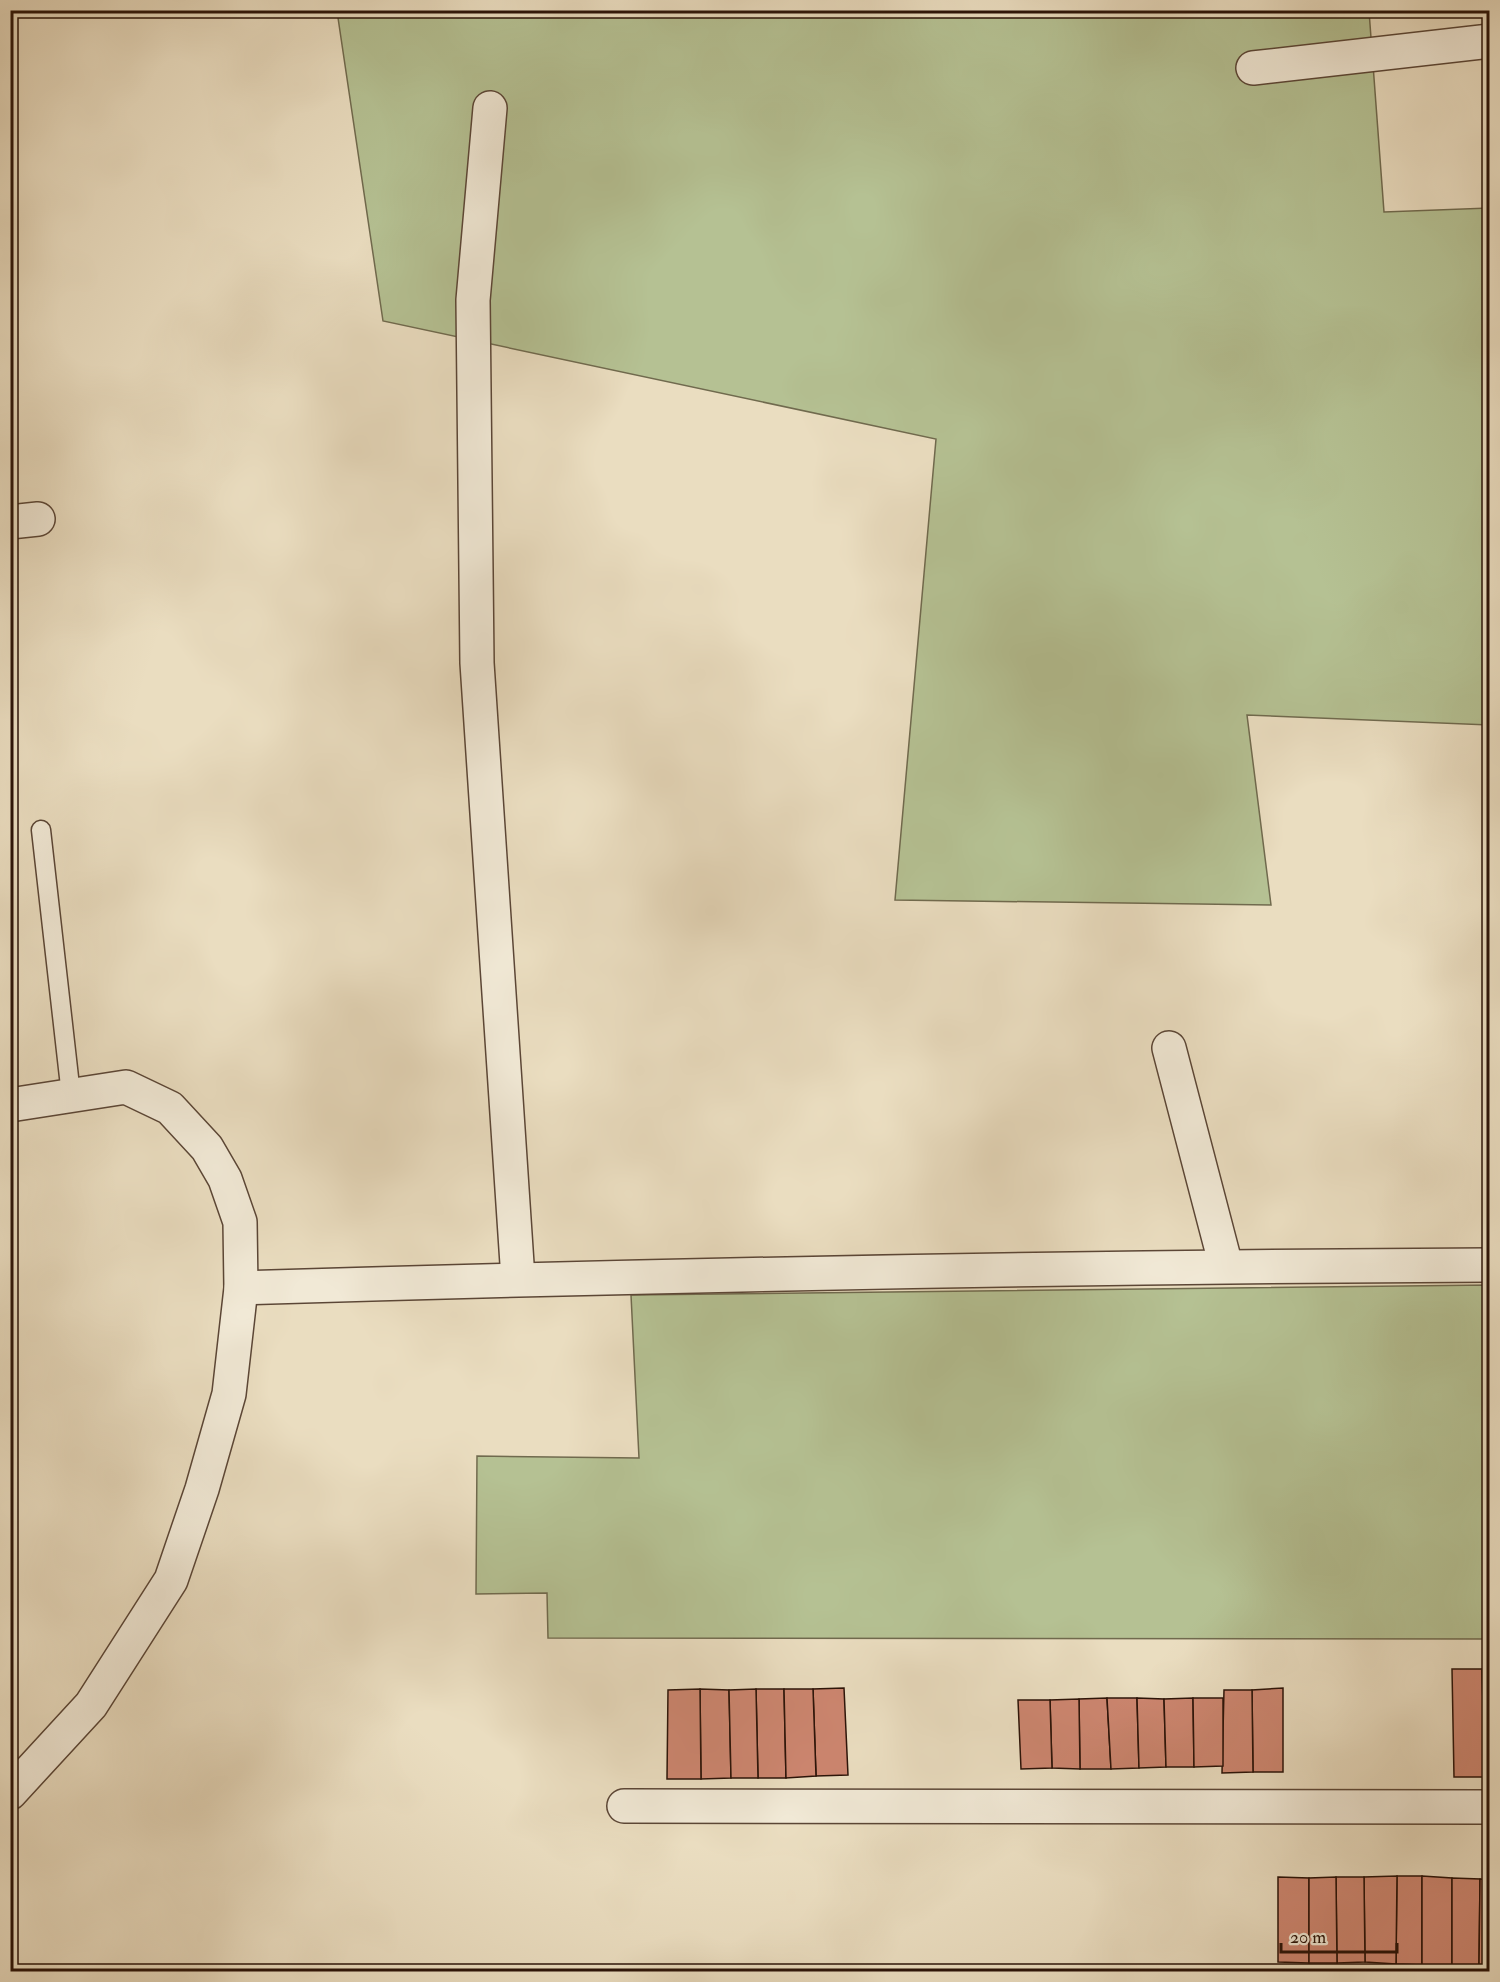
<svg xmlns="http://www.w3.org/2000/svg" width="1500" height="1982" font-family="'IM FELL Double Pica',serif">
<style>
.green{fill:#b5c193;stroke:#706a4e;stroke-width:1.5}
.building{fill:#cd8670;stroke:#2b1308;stroke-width:1.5}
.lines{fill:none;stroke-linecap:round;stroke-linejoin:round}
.lane-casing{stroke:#5b4636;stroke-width:21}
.street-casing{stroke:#5b4636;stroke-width:36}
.lane{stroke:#f1e9d6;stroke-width:18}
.street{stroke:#f1e9d6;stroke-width:33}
</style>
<rect width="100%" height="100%" fill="#eaddc0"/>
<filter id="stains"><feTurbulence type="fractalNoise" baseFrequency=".00333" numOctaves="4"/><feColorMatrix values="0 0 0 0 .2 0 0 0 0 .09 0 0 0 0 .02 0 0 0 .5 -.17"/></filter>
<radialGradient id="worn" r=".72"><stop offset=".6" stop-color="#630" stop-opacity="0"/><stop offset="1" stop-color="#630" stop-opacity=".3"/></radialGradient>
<g class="green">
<path d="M337,11H1369L1384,212L1489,208V725L1247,715L1271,905L895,900L936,439L383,321Z"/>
<path d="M1489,1285V1639L548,1638L547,1593L476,1594L477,1456L639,1458L631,1295Z"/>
</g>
<g class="building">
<path d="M1452,1669H1482L1485,1777H1454Z"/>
<path d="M1482,1669H1490V1777H1485Z"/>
<path d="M844,1688L848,1775L816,1776L813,1689Z"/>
<path d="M1283,1688V1772H1253L1252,1690Z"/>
<path d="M700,1689L729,1690L731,1778L701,1779Z"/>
<path d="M700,1689L701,1779H667L668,1690Z"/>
<path d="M756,1689H784L786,1778H758Z"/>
<path d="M756,1689L758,1778H731L729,1690Z"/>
<path d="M784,1689H813L816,1776L786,1778Z"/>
<path d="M1224,1690H1252L1253,1772L1222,1773Z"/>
<path d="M1107,1698L1111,1769H1080L1079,1699Z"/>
<path d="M1107,1698H1137L1139,1768L1111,1769Z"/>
<path d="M1137,1698L1164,1699L1166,1767L1139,1768Z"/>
<path d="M1193,1698L1194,1767H1166L1164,1699Z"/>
<path d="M1193,1698H1223V1766L1194,1767Z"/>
<path d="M1079,1699L1080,1769L1052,1768L1050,1700Z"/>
<path d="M1018,1700H1050L1052,1768L1021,1769Z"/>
<path d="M1397,1876H1422V1965L1396,1964Z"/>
<path d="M1397,1876L1396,1964L1365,1962L1364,1877Z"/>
<path d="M1422,1876L1452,1878V1965H1422Z"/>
<path d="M1278,1877L1309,1878V1963L1278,1962Z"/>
<path d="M1336,1877H1364L1365,1962L1337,1963Z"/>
<path d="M1336,1877L1337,1963H1309V1878Z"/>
<path d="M1452,1878L1480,1879L1479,1965H1452Z"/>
<path d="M1480,1879L1490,1880V1965H1479Z"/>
</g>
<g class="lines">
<g class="lane-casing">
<path id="lane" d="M41,830L71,1095"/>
</g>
<g class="street-casing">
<g id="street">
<path d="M1253,68L1490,41"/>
<path d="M490,108L473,300L477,663L518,1279"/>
<path d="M10,522L38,519"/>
<path d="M1169,1048L1226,1266"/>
<path d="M10,1105L126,1087L170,1108L207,1148L225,1179L240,1222L241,1288L229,1394L202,1489L171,1580L91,1705L10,1793"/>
<path d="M241,1288C657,1275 1073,1267 1490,1265"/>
<path d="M624,1806L1490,1807"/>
</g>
</g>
<use href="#lane" class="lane"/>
<use href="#street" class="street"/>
</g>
<rect width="1500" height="1982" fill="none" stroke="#eaddc0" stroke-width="36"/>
<rect x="12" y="12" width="1476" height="1958" fill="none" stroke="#2b1308" stroke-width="3"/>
<rect x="18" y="18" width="1464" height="1946" fill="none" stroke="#2b1308" stroke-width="1.5"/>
<path d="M1281 1943v9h116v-9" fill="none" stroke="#2b1308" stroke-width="3"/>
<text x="1290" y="1943" font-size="18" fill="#2b1308" stroke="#f1e9d6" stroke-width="4.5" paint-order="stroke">20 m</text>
<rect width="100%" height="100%" filter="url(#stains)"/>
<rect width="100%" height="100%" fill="url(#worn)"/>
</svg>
